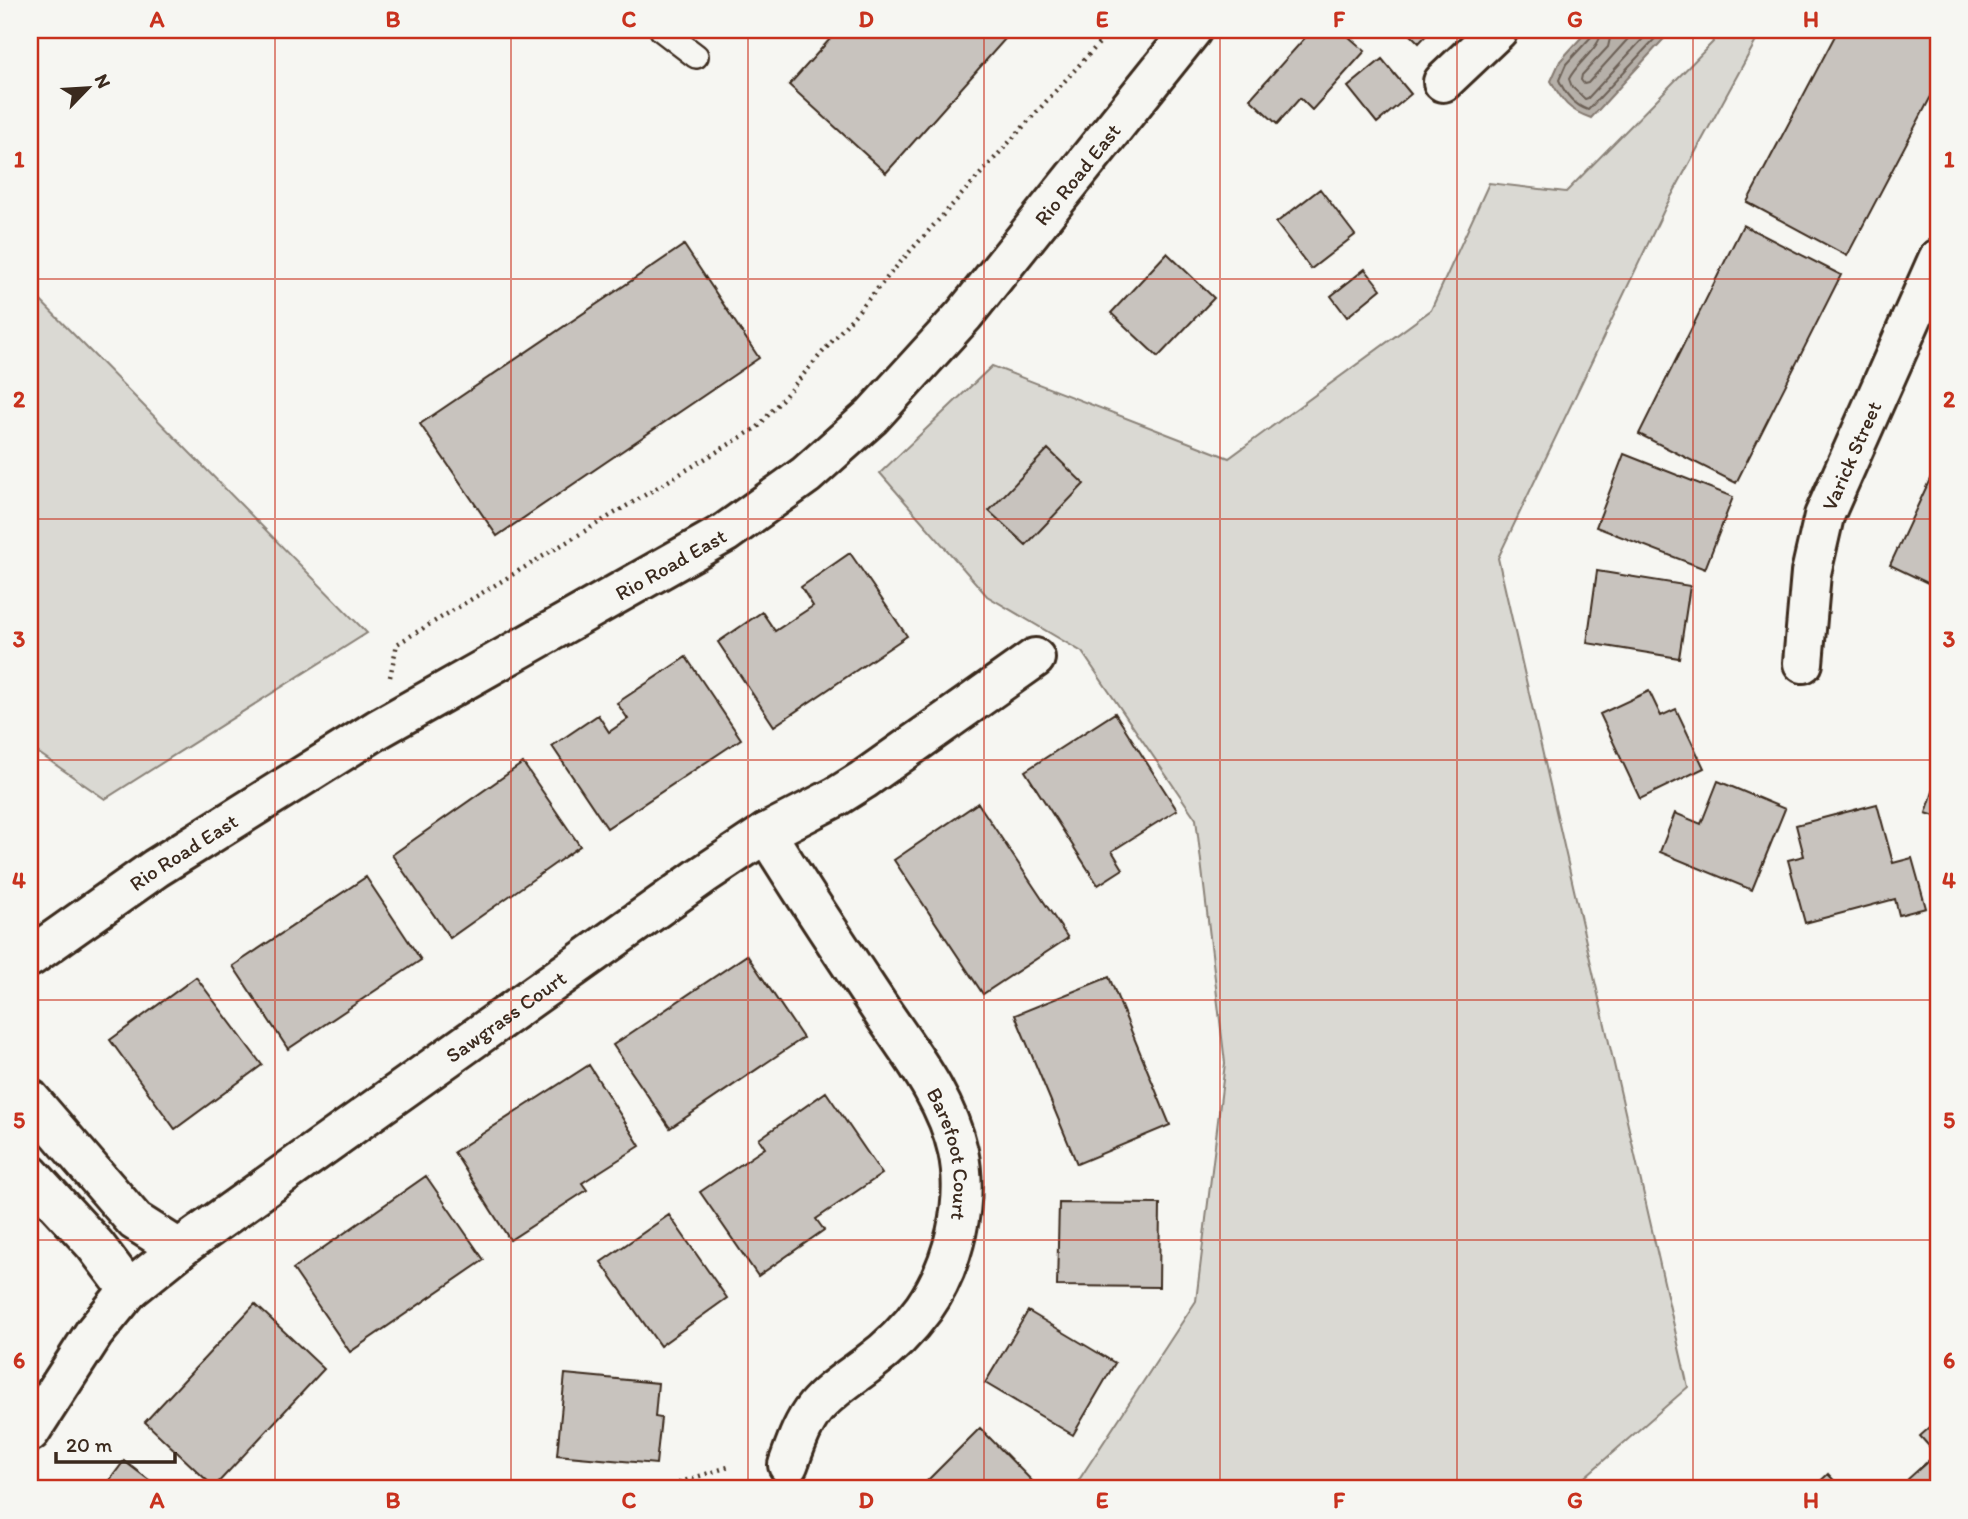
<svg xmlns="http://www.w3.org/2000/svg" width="1968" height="1519" font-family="Itim,sans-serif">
<rect width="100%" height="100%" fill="#f6f6f2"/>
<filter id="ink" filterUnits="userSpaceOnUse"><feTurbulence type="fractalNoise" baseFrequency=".0143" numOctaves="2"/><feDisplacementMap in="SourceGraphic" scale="14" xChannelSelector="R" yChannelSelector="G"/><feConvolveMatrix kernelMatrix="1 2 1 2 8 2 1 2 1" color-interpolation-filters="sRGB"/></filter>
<g filter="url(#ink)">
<!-- green -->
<path fill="#dad9d3" stroke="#8a8278" stroke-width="2" d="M1708,30H1762L1666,206L1498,558L1688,1387L1571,1489H1073L1196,1301L1225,1063L1196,819L1082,652L987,596L880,473L992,366L1229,458L1431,310L1489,183L1566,192L1713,42Z
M30,290L367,633L105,799L30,747Z"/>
<!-- water -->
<path fill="#b6b0a9" stroke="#857a71" stroke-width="2" d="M1588,30H1672L1591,118C1568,110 1563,102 1551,81L1560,61Z"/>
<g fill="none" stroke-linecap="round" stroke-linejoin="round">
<!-- shore -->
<path stroke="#6c6056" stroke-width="2" d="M1593,30L1591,37L1566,64L1559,80C1565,94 1574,105 1588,110L1663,30
M1602,30C1600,49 1577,62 1569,79L1572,87L1585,99L1588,98L1651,30
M1612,30L1608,47L1582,75L1581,80L1584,84L1588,83L1636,30"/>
</g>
<!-- building -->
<path fill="#c8c3be" stroke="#3b2a1e" stroke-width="2" d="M838,30H1013L886,173L789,85Z
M1312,30H1341L1365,51L1312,110L1300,98L1277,124L1250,99Z
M1406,30H1431L1419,43Z
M1838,30H1938V83L1847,256L1747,202Z
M1382,59L1411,94L1377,123L1348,87Z
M1320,189L1355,235L1311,269L1276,223Z
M1743,225L1841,275L1736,483L1639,434Z
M684,245L759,358L497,536L420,424Z
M1167,253L1214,298L1158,357L1111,313Z
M1365,269L1381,289L1347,317L1331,296Z
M1048,449L1084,484L1026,545L989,511Z
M1624,454L1733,497L1705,569L1596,527Z
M1938,462V588L1890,565Z
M850,553L907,636L774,726L718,642L762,612L775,631L813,606L801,587Z
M1597,571L1690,586L1679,658L1587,643Z
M686,657L741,739L607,828L552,746L598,715L609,732L628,719L617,703Z
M1649,691L1661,716L1676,709L1704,768L1640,799L1600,714Z
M1115,713L1177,810L1112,851L1123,869L1098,885L1025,771Z
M523,763L580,846L450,938L392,855Z
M1938,776V817L1926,813Z
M1718,781L1785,809L1752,890L1660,852L1675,813L1701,824Z
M978,803L1068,938L983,994L894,860Z
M1877,804L1893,863L1912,858L1926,908L1899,915L1895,899L1805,923L1788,860L1804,856L1796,825Z
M366,877L421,960L288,1049L233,966Z
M747,955L803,1038L670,1128L613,1045Z
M196,977L262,1065L175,1129L110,1040Z
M1109,977L1170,1125L1077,1164L1015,1015Z
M589,1065L640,1146L582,1183L587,1190L510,1240L454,1152Z
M826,1092L882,1174L816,1219L824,1230L758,1276L700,1192L765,1148L759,1139Z
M426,1176L484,1260L350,1352L293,1269Z
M1059,1203L1160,1204L1159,1287L1057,1286Z
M669,1215L727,1298L660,1346L601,1262Z
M255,1304L324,1369L214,1487L145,1422Z
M1028,1311L1115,1363L1073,1435L985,1383Z
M565,1374L658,1383L655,1417L661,1418L656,1464L557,1455Z
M1938,1420V1489H1917L1908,1479L1936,1454L1920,1436Z
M980,1428L1040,1489H928L923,1485Z
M124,1461L161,1489H103Z
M1828,1474L1842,1489H1812Z"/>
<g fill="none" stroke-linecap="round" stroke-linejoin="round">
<!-- service casing -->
<g stroke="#3b2a1e" stroke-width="28">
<path id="service" d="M662,30L696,56"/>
</g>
<!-- minor casing -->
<g stroke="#3b2a1e" stroke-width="44">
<g id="minor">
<path d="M1443,82L1498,30"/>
<path id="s1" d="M1803,663L1811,573L1824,516L1938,259"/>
<path id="s2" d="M766,833C802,892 841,950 879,1007C909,1052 946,1097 958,1151C969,1201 954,1265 924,1308C908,1330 890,1348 868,1364C850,1378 830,1390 815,1408C802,1424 795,1446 788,1465"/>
<path d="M30,1099L135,1221L179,1249"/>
<path d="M30,1174L95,1245L129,1290"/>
<path id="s3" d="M30,1432L94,1333L129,1290L186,1244L703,875L766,833L836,797L863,780L1035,658"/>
</g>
</g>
<!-- tertiary casing -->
<g stroke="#3b2a1e" stroke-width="44">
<g id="tertiary">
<path id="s4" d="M30,957L156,868L378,729L725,533L806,475L872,416L964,315L1192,30"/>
</g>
</g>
<!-- path -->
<path stroke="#3b2a1e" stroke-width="4.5" stroke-dasharray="2 5" stroke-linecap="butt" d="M390,677L397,644L758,427L904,258L1111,30
M541,1489L545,1487L570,1489
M659,1489L728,1467"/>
<!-- service -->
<use href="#service" stroke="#f6f6f2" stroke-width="23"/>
<!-- minor -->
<use href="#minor" stroke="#f6f6f2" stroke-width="38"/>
<!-- tertiary -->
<use href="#tertiary" stroke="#f6f6f2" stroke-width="38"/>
</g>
</g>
<!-- grid -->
<path fill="none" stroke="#c8321e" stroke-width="2" stroke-opacity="0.55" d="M275,30V1489M511,30V1489M748,30V1489M984,30V1489M1220,30V1489M1457,30V1489M1693,30V1489M30,279H1938M30,519H1938M30,760H1938M30,1000H1938M30,1240H1938"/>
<g text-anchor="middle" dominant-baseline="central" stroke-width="5" stroke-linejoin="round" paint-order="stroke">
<!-- street labels -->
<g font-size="21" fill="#3b2a1e" stroke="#f6f6f2">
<text stroke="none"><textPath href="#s4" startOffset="1320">Rio Road East</textPath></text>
<text stroke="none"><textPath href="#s1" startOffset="215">Varick Street</textPath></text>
<text stroke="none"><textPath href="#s4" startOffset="752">Rio Road East</textPath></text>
<text stroke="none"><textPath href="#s4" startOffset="186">Rio Road East</textPath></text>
<text stroke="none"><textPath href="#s3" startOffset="639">Sawgrass Court</textPath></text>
<text stroke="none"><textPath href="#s2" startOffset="374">Barefoot Court</textPath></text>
</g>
</g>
<!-- margin -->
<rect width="1968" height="1519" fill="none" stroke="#f6f6f2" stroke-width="77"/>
<!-- north arrow -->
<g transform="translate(88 88) rotate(65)" stroke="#f6f6f2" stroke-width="5" paint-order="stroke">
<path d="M0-5L12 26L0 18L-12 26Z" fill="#3b2a1e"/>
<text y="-10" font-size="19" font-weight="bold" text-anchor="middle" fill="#3b2a1e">N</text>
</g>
<!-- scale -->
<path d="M56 1452v10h119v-10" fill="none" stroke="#3b2a1e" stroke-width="3.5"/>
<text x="66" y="1452" font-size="21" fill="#3b2a1e" stroke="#f6f6f2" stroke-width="5" paint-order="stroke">20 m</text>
<rect x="38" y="38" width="1892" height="1442" fill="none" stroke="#c8321e" stroke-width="2.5"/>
<g font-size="23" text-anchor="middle" font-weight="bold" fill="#c8321e">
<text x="157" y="27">A</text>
<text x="393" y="27">B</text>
<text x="629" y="27">C</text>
<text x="866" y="27">D</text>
<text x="1102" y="27">E</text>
<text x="1339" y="27">F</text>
<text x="1575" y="27">G</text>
<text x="1811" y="27">H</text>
<text x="19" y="167">1</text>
<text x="1949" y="167">1</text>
<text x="19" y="407">2</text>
<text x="1949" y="407">2</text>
<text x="19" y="647">3</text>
<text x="1949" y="647">3</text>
<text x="19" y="888">4</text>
<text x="1949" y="888">4</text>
<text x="19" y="1128">5</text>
<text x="1949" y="1128">5</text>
<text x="19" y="1368">6</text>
<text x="1949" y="1368">6</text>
<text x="157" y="1508">A</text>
<text x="393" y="1508">B</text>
<text x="629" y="1508">C</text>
<text x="866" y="1508">D</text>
<text x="1102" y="1508">E</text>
<text x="1339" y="1508">F</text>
<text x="1575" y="1508">G</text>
<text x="1811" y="1508">H</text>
</g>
</svg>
